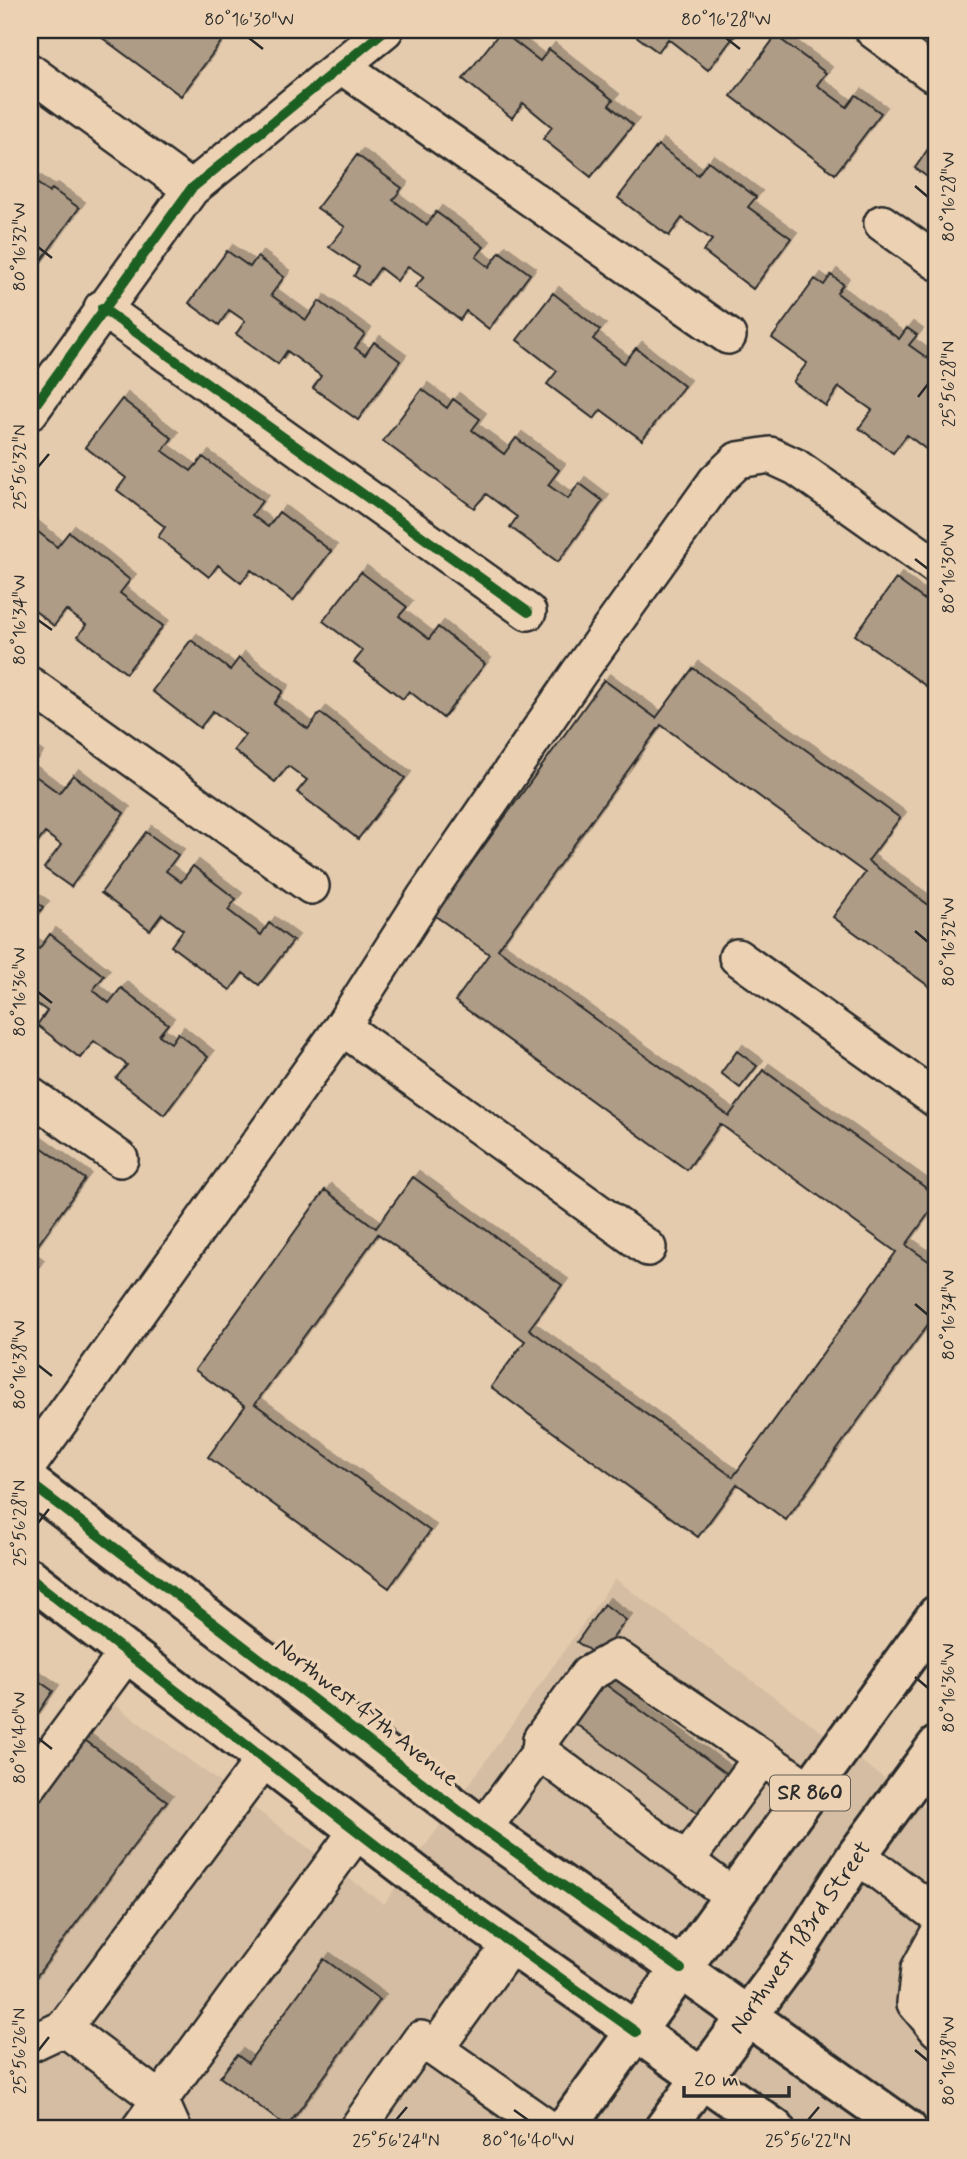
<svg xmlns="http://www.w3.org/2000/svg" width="967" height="2159" font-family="Mynerve,sans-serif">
<defs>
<filter id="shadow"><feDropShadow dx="6" dy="-6" stdDeviation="0" flood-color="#0004"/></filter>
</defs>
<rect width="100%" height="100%" fill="#e4cbae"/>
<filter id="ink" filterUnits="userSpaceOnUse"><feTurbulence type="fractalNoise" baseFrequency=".0143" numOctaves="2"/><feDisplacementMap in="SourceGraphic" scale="14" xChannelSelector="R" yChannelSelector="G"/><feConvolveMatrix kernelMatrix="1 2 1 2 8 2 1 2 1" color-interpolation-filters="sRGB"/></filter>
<g filter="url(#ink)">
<!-- built -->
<path fill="#d4bda2" d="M615,1579L937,1817V2129H30V1803L107,1699L384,1904Z"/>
<!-- building -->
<path fill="#ae9c87" stroke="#2b2b2b" stroke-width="2" filter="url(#shadow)" d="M106,30H230L181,96L101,37Z
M628,30H739L708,70L668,39L658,52Z
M501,31L540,61L549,49L613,100L609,105L633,125L591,177L543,139L552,127L523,103L512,118L463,79Z
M776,36L826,73L817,85L847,107L856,95L881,113L835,174L731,96Z
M937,96V118L927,110Z
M937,136V184L915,168Z
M658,145L698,175L708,161L756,197L748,207L791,238L753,289L703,251L712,240L682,218L669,236L618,198Z
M357,155L402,188L393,200L427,225L436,212L484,247L476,257L489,267L500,252L530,274L489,329L466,311L460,320L415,287L424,277L408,266L397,281L380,268L368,285L354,276L359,267L329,247L345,227L317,208Z
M30,178L49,192L52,189L79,208L30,276Z
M227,251L250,267L257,257L284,277L271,295L306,320L319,301L365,334L355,348L365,355L374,342L400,361L358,420L313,388L321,376L287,351L278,364L236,334L245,321L229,310L219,325L189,303Z
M831,275L843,284L837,293L899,339L907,328L917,335L909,345L937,365L935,456L907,435L893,453L859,428L872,410L839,387L826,406L793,382L807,363L772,338L815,279L824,285Z
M553,293L600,330L593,339L624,363L636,348L684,386L642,440L601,410L594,419L547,384L557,371L517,340Z
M422,389L447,408L453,399L480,419L472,430L504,454L516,438L559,470L548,485L568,499L579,483L603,501L558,562L510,527L517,517L486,494L474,508L383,441Z
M122,399L172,438L163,451L191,471L203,457L262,501L252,515L268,527L279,512L331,551L293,601L251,570L241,583L218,565L209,577L158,537L165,527L117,490L126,478L85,447Z
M32,527L57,547L69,532L130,580L120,593L163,626L126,673L78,636L86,625L66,610L54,626L30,607Z
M361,572L407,607L399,616L429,639L438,627L485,664L443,718L409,691L403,699L354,662L363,651L323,621Z
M896,579L937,609V694L855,635Z
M191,640L230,670L239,658L283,691L274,704L308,729L320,713L405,778L358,839L297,792L307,780L288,766L275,782L234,750L245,735L213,711L200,728L152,691Z
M693,668L900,818L868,861L937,911V992L833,917L865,873L661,725L498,949L729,1116L763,1070L937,1196V1202L906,1245L937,1267V1312L786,1520L737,1484L698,1537L491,1387L525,1341L378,1234L255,1404L430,1531L389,1588L208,1457L245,1406L195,1370L325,1190L376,1228L413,1177L562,1285L529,1329L733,1477L896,1252L720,1124L687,1170L455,1001L489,954L434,915L604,680L656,718Z
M30,753L37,758L30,768Z
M30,772L59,793L73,775L124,813L71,887L44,868L61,845L45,833L32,850L30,848Z
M146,832L178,855L166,871L181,882L193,866L236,899L228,910L261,935L269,923L293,941L259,985L243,973L230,990L171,946L183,930L162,914L150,930L101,893Z
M30,898L43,907L30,924Z
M50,934L104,976L93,990L109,1003L121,988L168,1024L159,1035L171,1043L178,1033L208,1057L164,1115L116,1078L127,1065L94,1041L80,1058L37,1025L47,1011L30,999V943L39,949Z
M737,1051L757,1066L740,1088L721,1073Z
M33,1141L85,1179L30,1256V1146Z
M30,1260L38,1266L30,1277Z
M604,1604L626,1620L599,1657L577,1642Z
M30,1675L53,1691L30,1725Z
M594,1676L730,1776L701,1816L565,1716Z
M82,1738L167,1801L30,1985V1809Z
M324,1959L380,2000L287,2127L220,2077L237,2055L248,2063Z"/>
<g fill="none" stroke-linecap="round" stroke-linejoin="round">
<!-- minor casing -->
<g stroke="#2b2b2b" stroke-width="40">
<path id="minor" d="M873,30L931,73
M343,67L728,336
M30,72L191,189
M882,223L937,262
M102,308L528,612
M30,412L191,189L385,30
M30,685L311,886
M737,957L937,1100
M342,1027L648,1248
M30,1095L120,1159
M30,1463L342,1027L425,897L580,671L716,481L738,460L770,455L796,467L937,567
M540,1752L541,1739L588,1674L617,1658L811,1791
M30,1784L126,1654
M483,1829L540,1752L734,1897
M857,1855L937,1915
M686,1861L762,1757
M937,1936L919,1969L915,2003L937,2029
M30,2044L64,2028
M436,2048L511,1944
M139,2129L160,2100L64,2028L264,1759
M173,2129L160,2100L357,1831
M357,2129L421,2039L549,2129"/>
</g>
<!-- major casing -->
<g stroke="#2b2b2b" stroke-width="44">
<path id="major" d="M30,1483L483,1829L907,2129
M30,1578L451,1902L775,2129
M565,2129L937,1615
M664,2129L794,1954L857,1855L937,1746"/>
</g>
<!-- minor -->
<use href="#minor" stroke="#ecd2b3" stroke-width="35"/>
<!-- major -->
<use href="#major" stroke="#ecd2b3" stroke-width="38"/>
<!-- cycleway casing -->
<g stroke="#ecd2b3" stroke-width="15">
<path id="cycleway" d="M102,308L528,612
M30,412L191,189L385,30
M30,1483L483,1829L681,1969
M30,1578L400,1864L636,2032"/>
</g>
<!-- cycleway -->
<use href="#cycleway" stroke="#1b5e20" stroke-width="10"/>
</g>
</g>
<!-- ticks -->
<path fill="none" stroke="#2b2b2b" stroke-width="2.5" d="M249,38L263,49M726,38L740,49M915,186L928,197M38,247L52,258M918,397L928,384M38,467L49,454M915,559L928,569M38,620L52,630M915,931L928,942M38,992L52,1003M915,1304L928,1315M38,1365L52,1376M38,1523L49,1509M915,1677L928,1688M38,1738L52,1749M915,2050L928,2061M38,2051L49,2037M514,2110L528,2120M396,2120L407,2107M808,2120L819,2107"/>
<g text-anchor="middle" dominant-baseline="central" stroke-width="7" stroke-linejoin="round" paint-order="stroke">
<!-- shield labels -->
<rect fill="#ecd2b3" stroke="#655d54" stroke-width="2" x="770" y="1775.5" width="80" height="35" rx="5"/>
<g font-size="21" font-weight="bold" fill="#2b2b2b">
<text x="810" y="1793">SR 860</text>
</g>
<!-- street labels -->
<g font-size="23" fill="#2b2b2b" stroke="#ecd2b3">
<text transform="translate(366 1713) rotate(38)">Northwest 47th Avenue</text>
<text transform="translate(801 1938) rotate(-55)">Northwest 183rd Street</text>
</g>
</g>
<!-- margin -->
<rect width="967" height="2159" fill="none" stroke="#ecd2b3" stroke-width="77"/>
<!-- scale -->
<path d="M684 2086v10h105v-10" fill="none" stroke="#2b2b2b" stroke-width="3.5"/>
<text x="694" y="2086" font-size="21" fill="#2b2b2b" stroke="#ecd2b3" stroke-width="5" paint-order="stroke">20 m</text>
<rect x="38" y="38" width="890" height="2082" fill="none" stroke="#2b2b2b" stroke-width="2.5"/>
<g font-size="18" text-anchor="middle" fill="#2b2b2b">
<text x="249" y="25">80°16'30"W</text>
<text x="726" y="25">80°16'28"W</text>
<text transform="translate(948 197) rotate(-90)" y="6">80°16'28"W</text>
<text transform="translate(19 247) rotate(-90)" y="6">80°16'32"W</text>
<text transform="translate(948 384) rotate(-90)" y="6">25°56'28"N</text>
<text transform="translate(19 467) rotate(-90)" y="6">25°56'32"N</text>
<text transform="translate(948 569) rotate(-90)" y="6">80°16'30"W</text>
<text transform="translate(19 620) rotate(-90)" y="6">80°16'34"W</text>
<text transform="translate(948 942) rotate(-90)" y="6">80°16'32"W</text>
<text transform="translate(19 992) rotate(-90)" y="6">80°16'36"W</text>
<text transform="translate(948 1315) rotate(-90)" y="6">80°16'34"W</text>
<text transform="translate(19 1365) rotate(-90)" y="6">80°16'38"W</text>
<text transform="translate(19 1523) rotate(-90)" y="6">25°56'28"N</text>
<text transform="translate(948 1688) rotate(-90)" y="6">80°16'36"W</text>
<text transform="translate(19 1738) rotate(-90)" y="6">80°16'40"W</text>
<text transform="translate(19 2051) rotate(-90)" y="6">25°56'26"N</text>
<text transform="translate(948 2061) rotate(-90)" y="6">80°16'38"W</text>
<text x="396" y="2146">25°56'24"N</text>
<text x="528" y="2146">80°16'40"W</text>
<text x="808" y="2146">25°56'22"N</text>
</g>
</svg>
